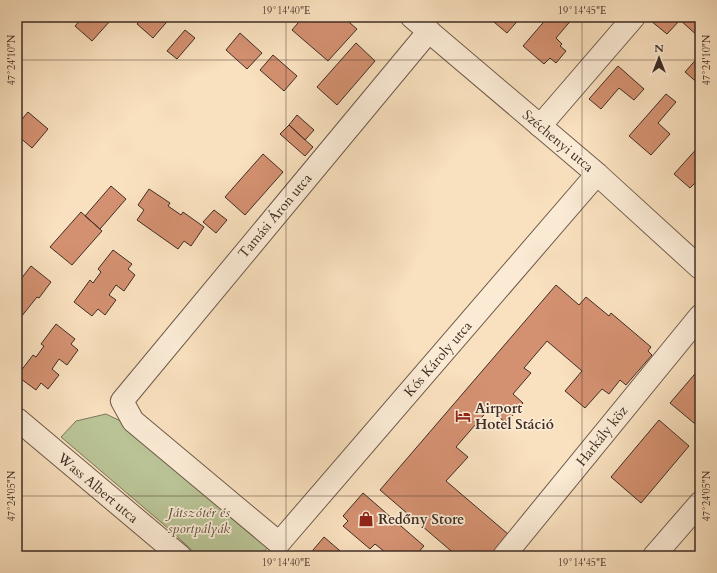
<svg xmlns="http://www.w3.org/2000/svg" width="717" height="573" font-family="Cardo,serif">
<rect width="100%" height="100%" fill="#f9e0be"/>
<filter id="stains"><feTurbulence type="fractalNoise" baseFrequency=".005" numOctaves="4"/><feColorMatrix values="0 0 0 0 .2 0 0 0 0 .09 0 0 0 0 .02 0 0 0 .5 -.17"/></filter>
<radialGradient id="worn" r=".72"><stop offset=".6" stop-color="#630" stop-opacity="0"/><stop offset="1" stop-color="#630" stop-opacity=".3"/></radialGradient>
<!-- green -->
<path fill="#b9c395" stroke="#7c785d" d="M106,414L129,425L270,545L260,556H198L169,529L61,437L76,421Z"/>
<!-- building -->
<path fill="#d49171" stroke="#3f2d25" d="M83,17H106L110,21L92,41L75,26Z
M143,17H171L153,38L137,24Z
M303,17H343L357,29L328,61L292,30Z
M488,17H521L507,33Z
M548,17L573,18L556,38L562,44L560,46L566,51L556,63L550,58L544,64L523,46Z
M654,17H692L700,24V35L699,37L680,20L667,34L651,21Z
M185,30L195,38L177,59L167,51Z
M240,33L262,53L247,69L226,50Z
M356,43L375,61L337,105L317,87Z
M273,55L297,76L284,91L260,70Z
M700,55V85L685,72Z
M618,66L644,89L634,100L619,88L601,109L589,99Z
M666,94L676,102L658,123L670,134L651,155L629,136Z
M28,112L48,129L32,148L17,135V125Z
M297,115L314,130L305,140L289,125Z
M289,125L313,147L305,156L280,134Z
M700,145V178L690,188L674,174Z
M263,154L283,172L245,215L225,197Z
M111,186L126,199L100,229L85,216Z
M149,189L170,203L168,206L181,215L183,212L204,227L191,246L184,241L178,249L137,220L144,210L138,205Z
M214,210L227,220L216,233L203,222Z
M81,212L102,231L72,265L50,247Z
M113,250L132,264L128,269L135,275L124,291L116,285L109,295L116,300L105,315L98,309L92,316L74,302L90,280L93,283L101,272L98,269Z
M31,266L51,282L39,298L37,297L17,322V284Z
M556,285L579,305L586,297L609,316L611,313L651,347L648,351L652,355L626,385L620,380L609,394L602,389L585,408L565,391L582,371L547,341L524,368L531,373L513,394L523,403L506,423L489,409L456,447L468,457L446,481L515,540L501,556H457L380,490Z
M56,324L75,339L71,344L78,350L67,365L59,359L52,369L59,375L48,389L41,383L36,390L17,376L33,355L36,357L44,346L41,344Z
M700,368V428L670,403Z
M659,420L689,446L641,503L611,477Z
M363,493L424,546L415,556H390L375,544L370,549L343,526L348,521L343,516Z
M324,537L346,556H308Z
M130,551L136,556H126Z"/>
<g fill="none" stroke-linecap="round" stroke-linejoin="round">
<!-- minor casing -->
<g stroke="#6e5a4b" stroke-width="24">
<path id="minor" d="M429,31L122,401L133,421L279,543L597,174
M540,126L634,17
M17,419L180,556
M504,556L700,316
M654,556L700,503"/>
</g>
<!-- tertiary casing -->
<g stroke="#6e5a4b" stroke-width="24">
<path id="tertiary" d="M412,17L597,174L700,268"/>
</g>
<!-- minor -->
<use href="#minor" stroke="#fbebd5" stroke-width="22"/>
<!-- tertiary -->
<use href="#tertiary" stroke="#fbebd5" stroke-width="22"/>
</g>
<!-- ticks -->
<path fill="none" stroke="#3f2d25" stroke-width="1" stroke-opacity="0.45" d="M286,17V556M582,17V556M17,60H700M17,496H700"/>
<!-- icons -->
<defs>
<g id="hotel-bare" transform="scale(1.2)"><path d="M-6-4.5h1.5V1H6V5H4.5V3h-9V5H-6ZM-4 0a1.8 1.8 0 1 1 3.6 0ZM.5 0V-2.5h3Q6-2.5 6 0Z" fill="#8f2418" stroke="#fbebd5" stroke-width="2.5" paint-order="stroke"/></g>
<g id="shop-bare" transform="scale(1.2)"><path d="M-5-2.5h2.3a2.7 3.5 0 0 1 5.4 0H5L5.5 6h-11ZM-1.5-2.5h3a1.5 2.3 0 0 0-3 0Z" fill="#8f2418" stroke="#fbebd5" stroke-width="2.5" paint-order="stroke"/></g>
</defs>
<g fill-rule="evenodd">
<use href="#hotel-bare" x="463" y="416"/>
<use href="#shop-bare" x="366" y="519"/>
</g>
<g text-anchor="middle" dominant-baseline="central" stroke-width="3.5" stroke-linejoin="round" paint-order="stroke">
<!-- street labels -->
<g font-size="14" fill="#3f2d25" stroke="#fbebd5">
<text transform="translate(558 141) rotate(40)">Széchenyi utca</text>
<text transform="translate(275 216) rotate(-50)">Tamási Áron utca</text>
<text transform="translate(438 359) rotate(-49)">Kós Károly utca</text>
<text transform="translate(602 436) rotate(-51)">Harkály köz</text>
<text transform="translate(98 488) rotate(40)">Wass Albert utca</text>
</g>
<!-- poi labels -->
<g font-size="14" font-weight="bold" fill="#3f2d25" stroke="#fbebd5" text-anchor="start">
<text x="475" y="408">Airport<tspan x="475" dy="16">Hotel Stáció</tspan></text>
<text x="378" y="519">Redőny Store</text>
</g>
<!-- park labels -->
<g font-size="14" font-style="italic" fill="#5e5241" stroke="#fbebd5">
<text x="199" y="512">Játszótér és<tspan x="199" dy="16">sportpályák</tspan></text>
</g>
</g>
<!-- margin -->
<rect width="717" height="573" fill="none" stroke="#f9e0be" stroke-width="44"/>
<!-- north arrow -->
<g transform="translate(659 58)" stroke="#fbebd5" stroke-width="3" paint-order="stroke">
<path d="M0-3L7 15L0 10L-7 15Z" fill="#3f2d25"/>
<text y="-6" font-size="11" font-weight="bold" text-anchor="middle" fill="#3f2d25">N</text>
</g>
<rect x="22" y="22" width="673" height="529" fill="none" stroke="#3f2d25" stroke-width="1.5"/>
<g font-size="10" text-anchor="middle" fill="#3f2d25">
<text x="286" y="14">19°14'40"E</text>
<text x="582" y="14">19°14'45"E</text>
<text transform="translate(11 60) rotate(-90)" y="4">47°24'10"N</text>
<text transform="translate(706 60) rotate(-90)" y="4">47°24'10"N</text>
<text transform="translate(11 496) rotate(-90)" y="4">47°24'05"N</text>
<text transform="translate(706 496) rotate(-90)" y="4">47°24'05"N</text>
<text x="286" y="566">19°14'40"E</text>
<text x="582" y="566">19°14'45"E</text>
</g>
<rect width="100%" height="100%" filter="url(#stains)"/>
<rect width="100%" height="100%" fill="url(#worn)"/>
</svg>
